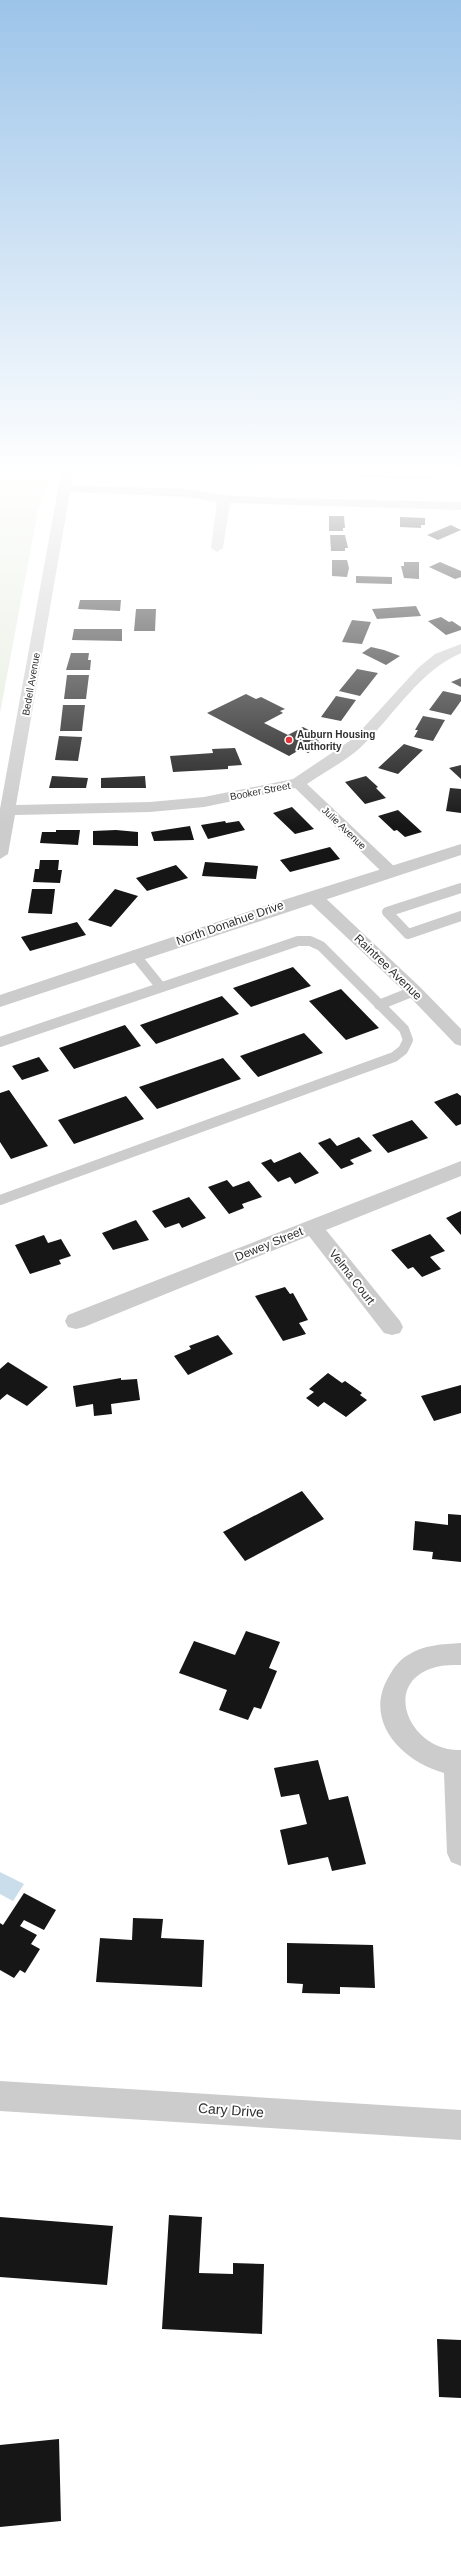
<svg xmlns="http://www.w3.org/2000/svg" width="461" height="2564" font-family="Helvetica,sans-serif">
<rect width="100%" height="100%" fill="#fff"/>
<!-- green -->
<path fill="#e4ecdd" d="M0,467H54L38,510L0,713Z"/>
<!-- water -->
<path fill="#caddeb" d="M0,1872L24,1884L13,1901L0,1894Z"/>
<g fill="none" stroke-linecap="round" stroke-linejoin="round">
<!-- stream -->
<path stroke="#caddeb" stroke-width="4" d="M204,467L392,477H435"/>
</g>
<!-- building -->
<path fill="#161616" d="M329,516H344L345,528H343V531H329Z
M400,517L425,518V525H421V528L400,527Z
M451,525L461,530L438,540L427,535Z
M330,535H345L348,548H345V551H331Z
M332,560H347L349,568L347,577L332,576Z
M404,562H419V579L404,578L401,566H404Z
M440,562L461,571V577L455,579L429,567Z
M356,576L392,577V584L356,583Z
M80,600H121L120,611L78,609Z
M416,606L421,616L377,619L372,609Z
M136,609H156L155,631H134Z
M441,617L449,622L452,621L461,627V630L446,635L428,621Z
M352,620L371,622L362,644L342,642Z
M74,629H122V641L72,640Z
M371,647L384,650L400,656L386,665L362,653Z
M71,653H89L88,660H91L90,670H66Z
M357,669L378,673L360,696L339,691Z
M67,675H89L86,699H64Z
M461,678V687L451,682Z
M443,691L461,695V701L451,715L429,710Z
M246,694L256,699L261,697L285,709L280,711L283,713L264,723L288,735L303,727L324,738L317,741L323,744L308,753L301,749L289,756L207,713Z
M336,696L356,700L341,721L321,717Z
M63,705H85L82,731H60Z
M423,716L445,720L433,741L414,737L418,730H415Z
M59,736L82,737L78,761L55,760Z
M404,744L423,750L398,774L378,768Z
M235,748L242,765L228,766V769L173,772L170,756L213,753L212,749Z
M461,765V779L449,768Z
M52,776L88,778L86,788H49Z
M145,776L146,788H101V778Z
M366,776L378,787L376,788L386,798L365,804L345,782Z
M450,788L461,789V813L446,811Z
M292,807L314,829L295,834L273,813Z
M398,810L422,832L405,837L397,830L394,831L378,816Z
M225,821L226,823L239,821L245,830L208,839L201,825Z
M190,826L194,840L154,841L151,832Z
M56,830H80L78,845L40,843L42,832H56Z
M116,830L138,832V846L93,845V831Z
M330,847L340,859L290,872L280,860Z
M40,860H59L58,870H62L60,883L33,882L35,869H39Z
M205,862L258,866L256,879L202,876Z
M176,865L188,878L147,891L136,878Z
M32,889H55L52,914L28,913Z
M115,889L138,896L111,927L88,920Z
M77,922L86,935L30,951L21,937Z
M293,967L311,986L251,1007L233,988Z
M341,989L379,1028L346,1040L309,1001Z
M222,996L239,1014L156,1044L140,1025Z
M125,1025L141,1046L74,1069L59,1048Z
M304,1033L323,1053L258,1077L240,1056Z
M39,1057L49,1071L22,1080L12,1066Z
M223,1058L241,1079L157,1109L139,1087Z
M9,1090L48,1146L11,1159L0,1142V1093Z
M457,1093L461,1096V1124L456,1126L434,1102Z
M126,1096L144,1119L74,1144L58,1120Z
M412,1120L428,1138L388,1153L372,1135Z
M359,1137L372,1151L350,1160L354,1164L341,1169L318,1143L330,1138L337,1146Z
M300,1152L319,1173L295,1184L290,1177L278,1182L261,1163L271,1159L274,1163Z
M227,1180L233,1187L249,1181L262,1197L242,1204L244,1208L229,1214L208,1187Z
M189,1197L206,1218L182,1228L179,1223L165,1228L152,1211Z
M461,1211V1235L446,1218Z
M136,1220L149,1240L113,1250L102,1233Z
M430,1234L445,1251L430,1257L441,1269L422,1277L413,1267L408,1269L391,1250Z
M44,1235L48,1243L61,1239L71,1256L59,1260L61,1264L30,1274L15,1245Z
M285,1287L290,1294L293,1293L308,1320L299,1323L306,1334L283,1341L255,1296Z
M218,1335L233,1354L188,1375L174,1356L191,1349L189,1346Z
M8,1362L48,1387L27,1406L7,1394L0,1400V1369Z
M328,1373L342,1383L345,1381L362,1393L360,1395L367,1400L346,1417L324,1402L318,1407L306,1398L314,1392L309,1389Z
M121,1378V1380L137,1379L140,1400L111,1404L112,1414L94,1416L93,1404L76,1407L73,1386Z
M461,1385V1413L434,1421L421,1396Z
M302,1491L324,1519L245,1561L223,1532Z
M448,1514L461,1515V1562L432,1559L433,1552L413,1550L415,1521L448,1525Z
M246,1631L280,1642L269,1668L277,1671L261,1709L254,1707L248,1720L219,1710L227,1690L179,1673L194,1641L235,1655Z
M318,1760L329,1800L348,1796L366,1864L332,1871L328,1857L288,1865L280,1830L307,1824L299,1794L281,1797L274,1768Z
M24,1893L56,1910L44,1930L24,1920L20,1926L37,1935L31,1944L40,1949L25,1973L20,1970L14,1978L0,1970V1923L3,1925Z
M133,1918L163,1919L161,1938L204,1940L202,1987L96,1982L100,1938L132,1940Z
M287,1943L373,1945L375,1988L340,1987V1994L302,1993L303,1984L287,1983Z
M169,2215L202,2217L199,2273L233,2274V2263L264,2264L262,2334L162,2329Z
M0,2217L113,2226L107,2285L0,2277Z
M437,2339L461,2340V2398L439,2397Z
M59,2439L61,2521L0,2527V2445Z"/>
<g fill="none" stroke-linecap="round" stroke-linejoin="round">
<!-- service -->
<path stroke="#ccc" stroke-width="10" d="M461,888L387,912L408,934L461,916
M135,955L160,986
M379,1005L414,991
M0,1042L298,941H310L321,946L404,1029L408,1040L403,1050L394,1057L0,1200"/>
<!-- minor -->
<path fill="#ccc" fill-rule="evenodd" d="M62,467H74L71,485L187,489L224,495L282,498L461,502V510L230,503L223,548L217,552L211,548L217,502L187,497L70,492L16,805L150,802L204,797L293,779L354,738L418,668L435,654L461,644V653C420,671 396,712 365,743C350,759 326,771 307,784L397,869L399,872L397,875H385L295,788L204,807L150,812L15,815L8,854L0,859V809Z
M313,891L319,892L420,987L461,1029V1046L455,1044L408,995L307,900L305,896Z
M461,1161V1176L326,1230L400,1321L403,1327L400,1333L392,1335L384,1333L309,1236L84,1327L76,1329L68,1327L65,1321L68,1315Z
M461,1643V1665C453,1665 444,1665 436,1667C379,1682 410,1752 461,1750V1866L451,1862L447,1853L444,1773C403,1762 363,1722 388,1678C393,1669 398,1661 408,1655C423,1645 443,1644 461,1643Z
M0,2081L461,2110V2140L0,2111Z"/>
<!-- tertiary -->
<path fill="#ccc" fill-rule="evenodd" d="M461,844V855L0,1007V995L277,902Z"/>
</g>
<!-- sky -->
<linearGradient id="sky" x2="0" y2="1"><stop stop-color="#9cc4e9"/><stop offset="0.57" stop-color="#fff"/><stop offset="1" stop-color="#fff" stop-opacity="0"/></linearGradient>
<rect width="461" height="826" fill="url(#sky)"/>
<!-- markers -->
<circle fill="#e1363b" stroke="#fff" stroke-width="1.5" cx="289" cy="740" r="4"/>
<g text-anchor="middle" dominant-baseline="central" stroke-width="4" stroke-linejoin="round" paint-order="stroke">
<!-- far-street labels -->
<g font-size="10" fill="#2f2f2f" stroke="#fff">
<text transform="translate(31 684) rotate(-80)">Bedell Avenue</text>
<text transform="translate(260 791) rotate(-11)">Booker Street</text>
<text transform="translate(344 828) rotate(44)">Julie Avenue</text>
</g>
<!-- far-poi labels -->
<g font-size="10" font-weight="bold" fill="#2f2f2f" stroke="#fff" text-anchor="start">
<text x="297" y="734">Auburn Housing<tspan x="297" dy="12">Authority</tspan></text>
</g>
<!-- street labels -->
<g font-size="12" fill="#2f2f2f" stroke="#fff">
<text transform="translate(230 923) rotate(-19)">North Donahue Drive</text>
<text transform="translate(388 967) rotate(44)">Raintree Avenue</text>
<text transform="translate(269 1244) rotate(-22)">Dewey Street</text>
<text transform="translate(352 1277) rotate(52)">Velma Court</text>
</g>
<!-- near-street labels -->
<g font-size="14" fill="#2f2f2f" stroke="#fff">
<text transform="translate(231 2110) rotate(4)">Cary Drive</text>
</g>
</g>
</svg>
